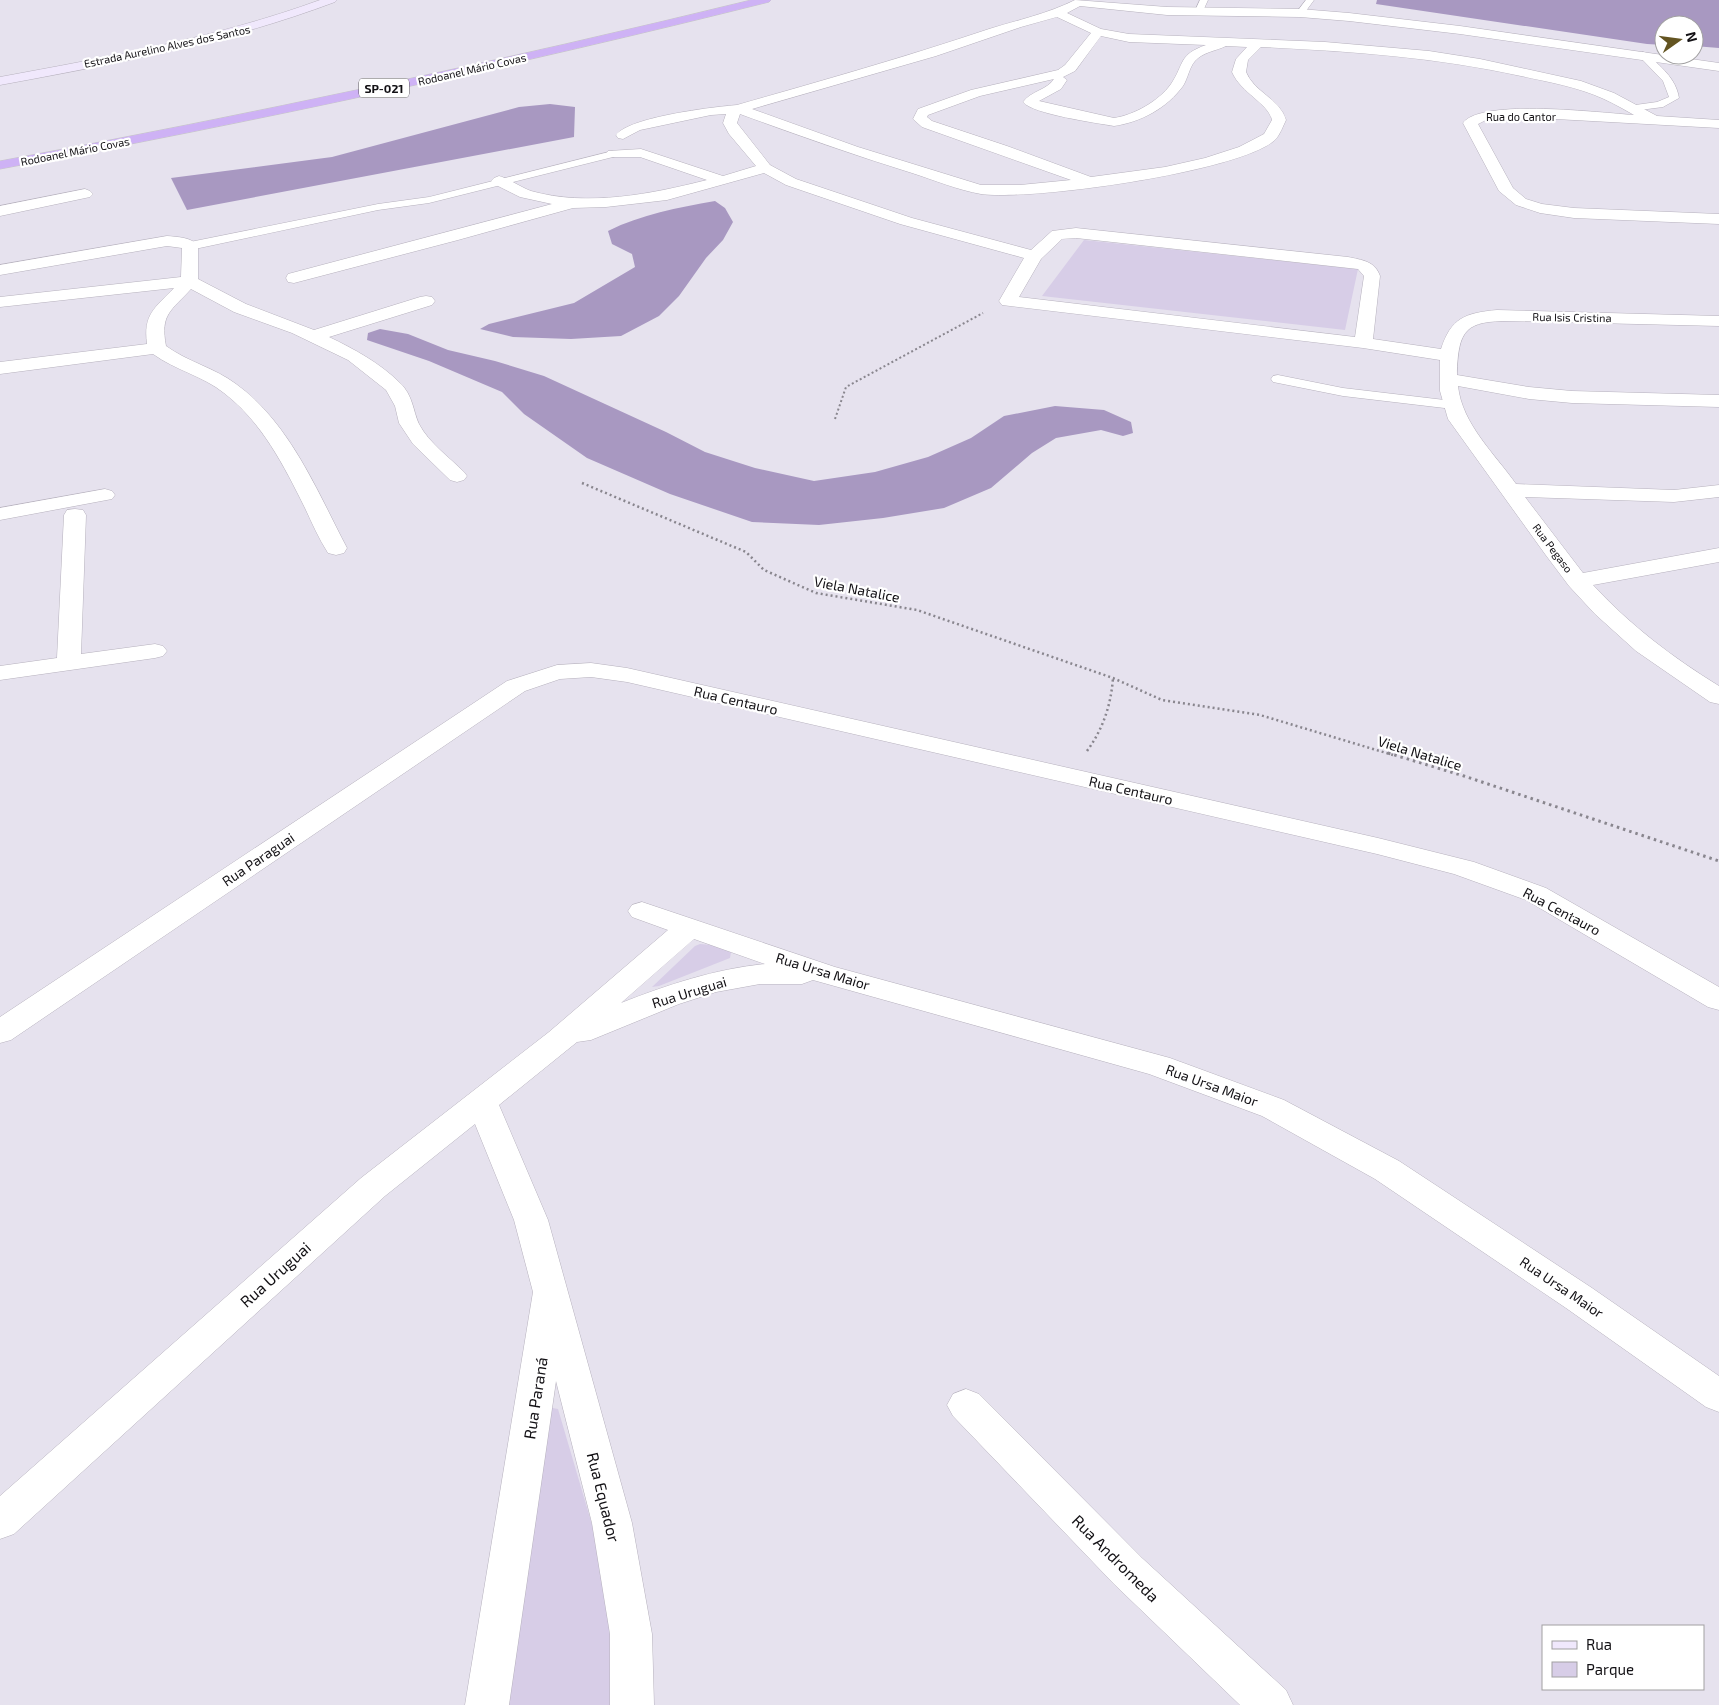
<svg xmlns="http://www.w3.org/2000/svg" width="1719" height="1705" font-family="'Exo 2',sans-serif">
<rect width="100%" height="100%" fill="#e6e2ee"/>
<!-- green -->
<path fill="#d7cde7" d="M1084,240L1358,269L1345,330L1042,296Z
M700,944L723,946L731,952L730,958L659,986L652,987L695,946Z
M542,1406L558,1409L613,1596L614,1705H498Z"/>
<!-- forest -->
<path fill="#a898c1" d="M1377,0H1719V48L1694,46V25H1664V45L1647,44L1376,4Z
M550,104L575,107L574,137L187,210L171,178L332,157L519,107Z
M715,201L725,208L733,222L723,240L706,258L679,296L659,316L621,336L571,339L513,337L480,329L489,324L574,303L635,267L632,254L612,244L608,231C642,214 677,208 715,201Z
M380,329L408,334L448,350L495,361L544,376L666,432L705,452L755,468L814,481L875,472L928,457L971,438L1004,416L1055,406L1104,410L1131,422L1133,433L1123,436L1101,430L1056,438L1032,453L991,488L944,508L883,518L819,525L752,522L670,494L587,458L524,414L502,392L429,361L367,340L368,333Z"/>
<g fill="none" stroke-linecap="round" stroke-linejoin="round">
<!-- service casing -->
<g stroke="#b6b1bd" stroke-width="1">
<path id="service" d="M1200,0H1208L1203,11L1199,14L1195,11Z
M1306,0H1314L1303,15H1297L1296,13Z
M1643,52L1646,53C1660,66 1676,78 1679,98L1663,107L1632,111L1628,110V106L1657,102L1669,97L1663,81L1638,55Z
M613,151L618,154L617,156L429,203L378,210L190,250L184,246L190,242L378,204L429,197Z
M1278,375L1343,388L1453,401L1460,405L1453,409L1343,396L1273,382L1271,379L1273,376Z"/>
</g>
<!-- minor casing -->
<g stroke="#b6b1bd" stroke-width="1">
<path id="minor" d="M1075,0L1167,7L1300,9L1349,13L1460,26L1719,63V71L1460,34L1349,21L1300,17L1167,15L1080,6L1067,13L1101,29L1129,34L1325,42L1429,51L1480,59L1581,81L1614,93L1657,116L1719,120V128L1519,117L1488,119L1478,124L1513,188L1526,199L1542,204L1574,208L1719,214V224L1574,218L1540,213L1516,205L1499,191L1463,123C1481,98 1602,113 1634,115C1625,110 1615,104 1604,99C1578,87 1549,82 1521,76C1435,57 1348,51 1261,47L1248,60L1246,72C1254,92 1280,99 1286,120C1283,126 1280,135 1275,140C1239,172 1030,201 981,194C958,190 934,180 912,173C854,155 797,135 740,114L737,123L770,165L796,179L912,218L1031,250L1052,231L1076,228L1348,257C1362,260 1375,261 1380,276L1373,339L1441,349C1451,318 1465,313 1497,310L1719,316V326L1510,321C1466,321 1458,329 1457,375L1529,387L1572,391L1719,395V407L1572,403L1529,399L1458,386C1462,424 1495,454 1516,484L1674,490L1719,485V497L1674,502L1525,497L1583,573L1719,548V562L1593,585C1631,626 1672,657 1719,686V704L1710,702L1636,651L1595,614L1569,586L1545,554L1448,419L1440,391V360L1363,348L1002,305L999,301L1024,258L900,224L786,185L764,173L667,200L606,207L573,208L458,240L294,283L288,282L286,278L288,274L552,204L520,197L494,184L491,181L494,178L499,176C510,179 520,187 531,191C588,207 651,194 707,180L640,157H608L606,154L608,151L641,149L723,176L756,166L729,134L723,123L726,114L711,115L640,130L623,139L618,138L616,135C629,117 713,107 737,105C821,81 906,57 989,29C1018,20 1047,14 1075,0ZM1057,17L1091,33L1065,65L1058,70L971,90L918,109L913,119L922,127L1071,180L1020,185H981L858,147L752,109L936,56L1021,27ZM1101,36L1129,42L1206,45C1178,55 1185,63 1171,84C1159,101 1134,115 1114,118L1039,101L1061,89L1067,80L1063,77L1075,71ZM1226,46L1247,47L1236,59L1232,72C1241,93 1268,103 1272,120L1264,134L1239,147L1205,158L1165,167L1091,177L1007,146L932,121L927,117L928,115L980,96L1054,79C1047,90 1031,91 1023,102C1032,114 1097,123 1114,126C1141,122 1167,108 1183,86C1188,78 1189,68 1195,61C1203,52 1216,51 1226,46ZM1076,238L1358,269L1364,276L1355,337L1019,297L1041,259L1062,239Z
M85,189L90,191L93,194L90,197L0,216V206Z
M167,236C177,237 192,237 198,246V279L246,304L314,330L420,297L426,296L432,297L435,301L432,305L329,337C354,349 380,363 400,383C413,395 413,411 419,424C429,443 449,457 464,472L467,476L464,480L457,482L450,480L413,444L399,423L395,406L386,390L348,360L292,333L234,312L191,289C171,311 160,314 166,346C188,362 215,368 236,384C290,423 317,491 347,548L344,553L336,555L328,553C319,539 312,523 305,508C284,466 262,422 224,393C203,376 175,370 153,354L0,374V362L147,344C143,314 155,308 174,288L0,307V297L181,277L182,248L167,246L0,275V265Z
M105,489L112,491L115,495L112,499L0,520V508Z
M75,509L83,510L86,515L81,654L155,644L163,646L167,651L163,656L155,658L0,680V666L57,658L64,515L67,510Z
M591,663L627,668L1378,838L1474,862L1546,888L1719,987V1010L1708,1007L1526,900L1454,874L1377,854L627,682L591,677L560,679L525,691L11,1040L0,1043V1017L507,681L557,665Z
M642,902L835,967L1170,1058L1284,1100L1399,1161L1592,1288L1719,1376V1412L1706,1407L1566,1308L1375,1179L1262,1116L1149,1074L813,980L802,984H760L716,992L679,1004L591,1040L577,1042L499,1105L548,1220L632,1523L652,1634L654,1705H610V1634L592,1523L556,1381L509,1705H465L533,1292L514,1220L475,1124L385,1196L14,1534L0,1539V1496L361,1178L549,1032L668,930L632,917L628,911L632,905ZM694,939L765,964C715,969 667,985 621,1003Z
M966,1389L979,1394L1142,1558L1286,1690L1293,1705H1240L1114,1584L953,1416L947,1405L953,1394Z"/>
</g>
<!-- secondary casing -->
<g stroke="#b6b1bd" stroke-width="1">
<path id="secondary" d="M320,0H337L335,2C226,43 114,64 0,85V77C108,57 216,38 320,0Z"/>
</g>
<!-- motorway casing -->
<g stroke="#c6c6c7" stroke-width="1">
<path id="motorway" d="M751,0H771L769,2C514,66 258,121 0,169V161C252,114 502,61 751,0Z"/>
</g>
<!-- path-far2 -->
<path stroke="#89868e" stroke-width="2" stroke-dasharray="2 2.5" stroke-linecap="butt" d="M835,419L846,387L983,313"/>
<!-- path-far1 -->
<path stroke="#89868e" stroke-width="2.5" stroke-dasharray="2 3" stroke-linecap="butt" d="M582,483L746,552L764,570L816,593L917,610L1113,678L1162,700L1260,715L1393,755
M1087,751C1103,729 1111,705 1113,678"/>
<!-- path -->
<path stroke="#89868e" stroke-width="3" stroke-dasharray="2.5 4" stroke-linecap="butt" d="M1388,753L1464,776L1719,861"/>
<!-- service -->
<use href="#service" fill="#fff" fill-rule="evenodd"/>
<!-- minor -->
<use href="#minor" fill="#fff" fill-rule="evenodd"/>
<!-- secondary -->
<use href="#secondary" fill="#f0e8fc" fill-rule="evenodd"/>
<!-- motorway -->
<use href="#motorway" fill="#ceb2f5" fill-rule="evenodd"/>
</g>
<g text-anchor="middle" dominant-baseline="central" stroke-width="4.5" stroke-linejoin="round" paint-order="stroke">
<!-- far-street labels -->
<g font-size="11" fill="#131115" stroke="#fff">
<text transform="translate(167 46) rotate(-12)">Estrada Aurelino Alves dos Santos</text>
<text transform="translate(472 69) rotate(-13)">Rodoanel Mário Covas</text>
<text x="1521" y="116">Rua do Cantor</text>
<text transform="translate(75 151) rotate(-11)">Rodoanel Mário Covas</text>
<text transform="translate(1572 317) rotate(1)">Rua Isis Cristina</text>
<text transform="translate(1553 548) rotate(53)">Rua Pegaso</text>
</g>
<!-- shield labels -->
<rect fill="#fff" stroke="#5a585b" stroke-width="1" x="359" y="78.5" width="50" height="19" rx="4"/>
<g font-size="12" font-weight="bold" fill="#131115">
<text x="384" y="88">SP-021</text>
</g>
<!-- street labels -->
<g font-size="14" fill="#131115" stroke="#fff">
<text transform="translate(857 589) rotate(11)">Viela Natalice</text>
<text transform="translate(736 700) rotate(13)">Rua Centauro</text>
<text transform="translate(1420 753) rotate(17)">Viela Natalice</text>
<text transform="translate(1131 790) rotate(13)">Rua Centauro</text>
<text transform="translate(258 859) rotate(-34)">Rua Paraguai</text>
<text transform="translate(1562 911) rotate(28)">Rua Centauro</text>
<text transform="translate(823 971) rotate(17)">Rua Ursa Maior</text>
<text transform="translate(689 992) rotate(-17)">Rua Uruguai</text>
<text transform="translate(1212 1085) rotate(20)">Rua Ursa Maior</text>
<text transform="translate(1562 1287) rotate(34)">Rua Ursa Maior</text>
</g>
<!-- near-street labels -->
<g font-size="16" fill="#131115" stroke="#fff">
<text transform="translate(275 1274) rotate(-42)">Rua Uruguai</text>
<text transform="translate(535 1398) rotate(-81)">Rua Paraná</text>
<text transform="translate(604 1497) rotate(76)">Rua Equador</text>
<text transform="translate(1116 1558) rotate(45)">Rua Andromeda</text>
</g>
</g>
<!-- legend -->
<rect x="1542" y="1625" width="162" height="65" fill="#ffffff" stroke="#a1a0a1"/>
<rect x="1552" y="1641" width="25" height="8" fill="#f0e8fc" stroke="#a1a0a1"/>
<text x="1586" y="1650" font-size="15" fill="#131115">Rua</text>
<rect x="1552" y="1662" width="25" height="15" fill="#d7cde7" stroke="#a1a0a1"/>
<text x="1586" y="1675" font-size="15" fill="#131115">Parque</text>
<!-- north arrow -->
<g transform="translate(1679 40) rotate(76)"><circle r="24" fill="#ffffff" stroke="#a1a0a1"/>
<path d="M0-4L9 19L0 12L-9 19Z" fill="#635421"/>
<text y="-8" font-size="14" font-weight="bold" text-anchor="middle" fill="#131115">N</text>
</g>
</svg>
